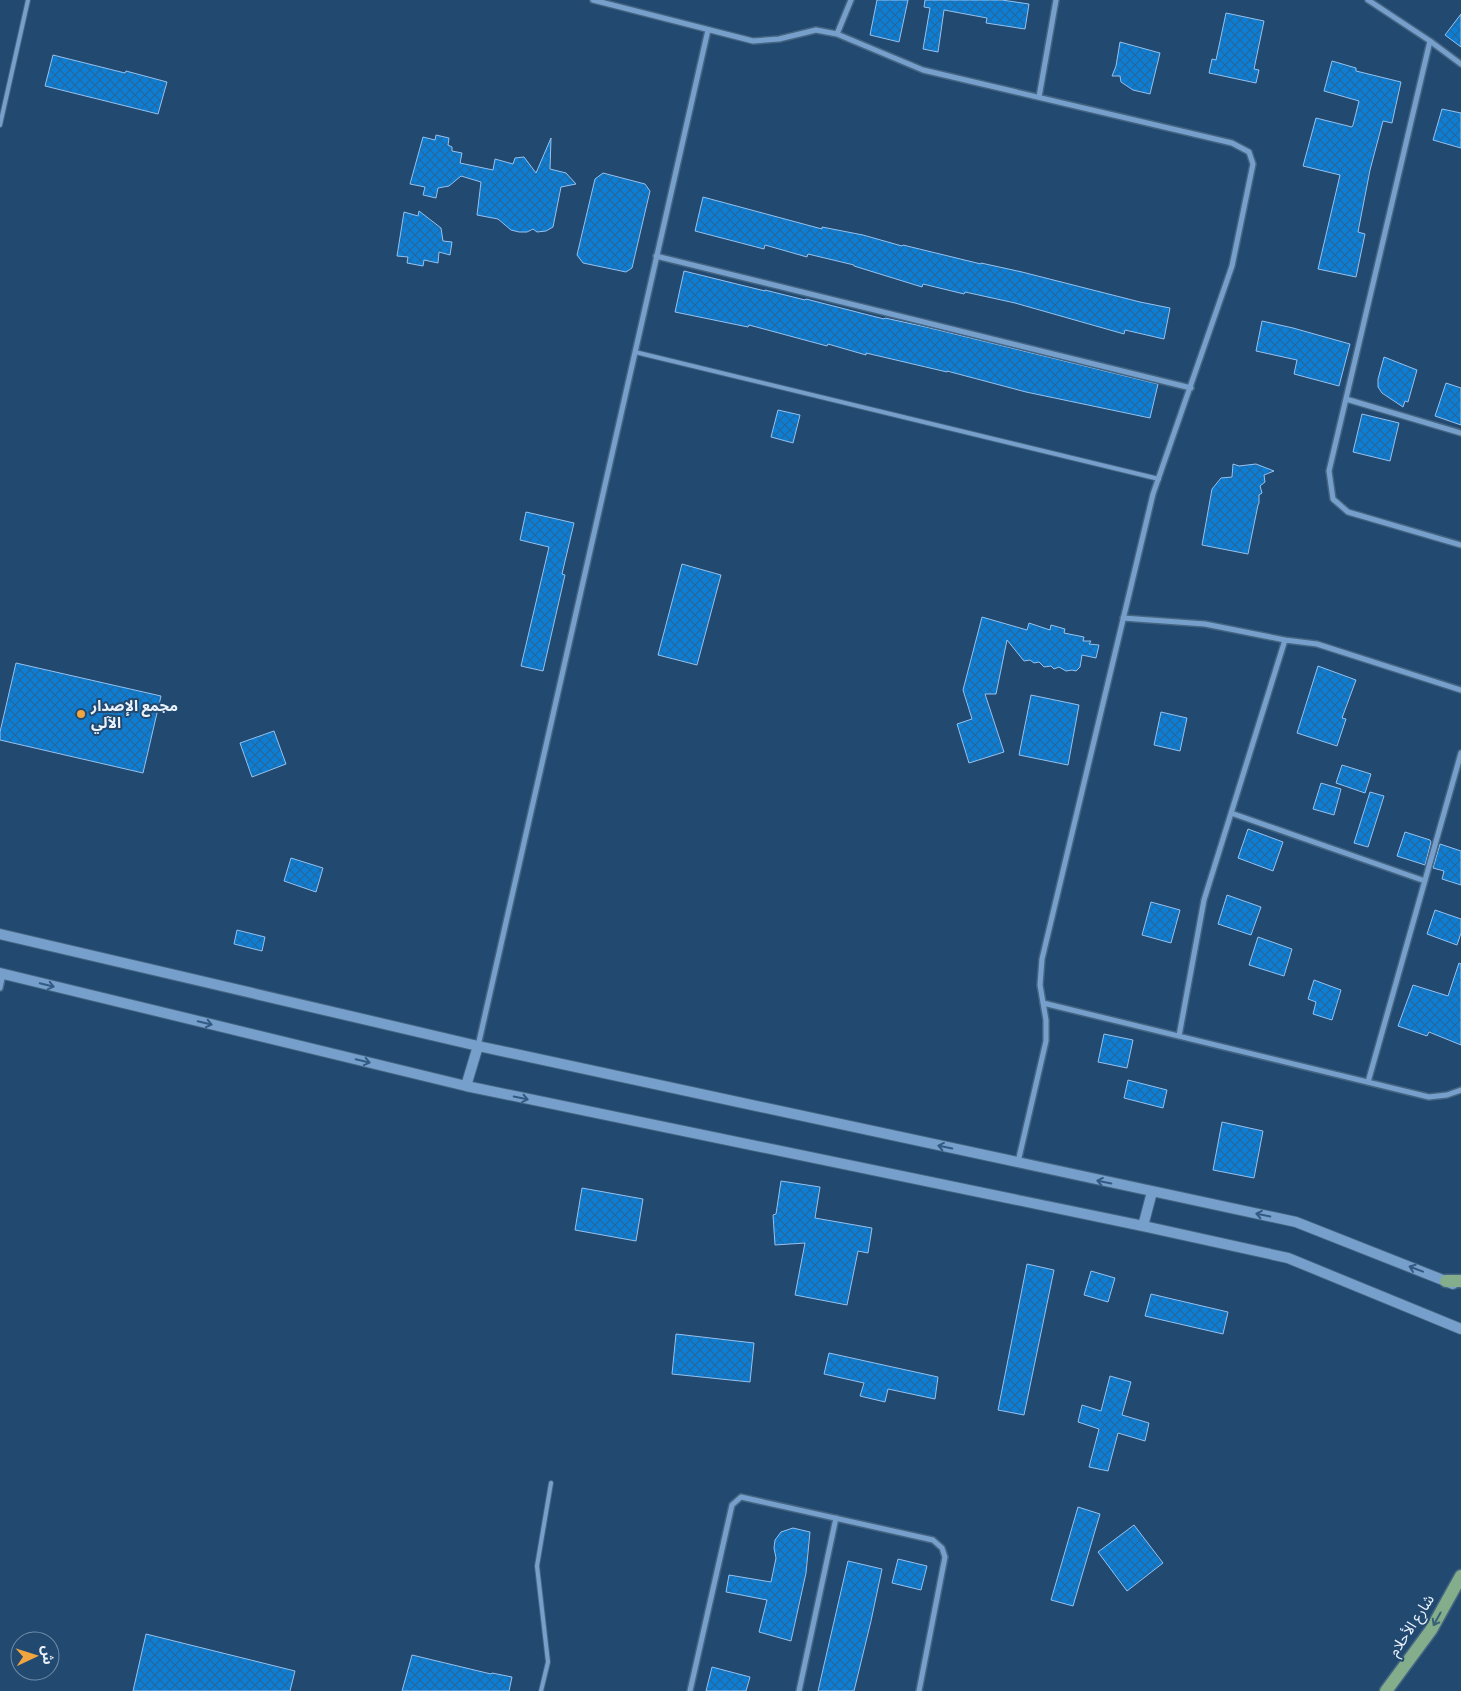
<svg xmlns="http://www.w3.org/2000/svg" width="1461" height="1691" font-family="Merriweather,'Noto Sans Arabic',serif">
<defs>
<pattern id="building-cross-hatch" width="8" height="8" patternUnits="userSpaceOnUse" patternTransform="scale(1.25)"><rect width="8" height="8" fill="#0c7ed6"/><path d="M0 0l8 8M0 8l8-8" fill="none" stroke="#23699f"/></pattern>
</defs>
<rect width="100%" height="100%" fill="#224970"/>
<!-- building -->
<path fill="url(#building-cross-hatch)" stroke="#96c1ee" d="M877,0H908L899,42L870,35Z
M925,0H1002L1029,4L1025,29L986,23L987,18L944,10L938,52L923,49L930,8L924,7Z
M1226,13L1264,21L1254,69L1259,70L1256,83L1209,73L1212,59L1216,60Z
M1461,14V47L1445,35Z
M1120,42L1160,53L1150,94L1133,90L1121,82L1120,76H1112L1116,66Z
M53,55L125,73L126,71L167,82L158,114L45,86Z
M1332,61L1356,68V71L1401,82L1392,123L1383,121L1370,170L1358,232L1365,234L1356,277L1318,269L1340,175L1303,166L1316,118L1352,127L1353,125L1359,101L1324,91Z
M1442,109L1461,113V148L1433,140Z
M436,135L449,138L448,145L452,147V151L462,153L460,163L493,170L495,159L513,164L515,158L524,157L536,173L551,138L550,169L566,173L576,184L561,187L553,227L546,231L537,232L533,229L527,232H519L511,230L498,219L477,215L481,182L461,176L449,186L438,188L436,198L423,195L425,187L410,184L423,137L435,140Z
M603,173L645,184L650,191L632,268L626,272L583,263L577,255L595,179Z
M703,197L822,229V227L863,235L902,246L903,245L981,264V263L1022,272L1140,302L1170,308L1164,339L1125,330L1124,334L1015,303L965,292L964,294L923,284L922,287L854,266V265L808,254L807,257L765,245L764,249L695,231Z
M419,211L441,228L443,241L452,242L450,255L439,252L438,263L424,260L423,266L407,263L408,257L397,256L404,212L418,216Z
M684,271L765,291V290L805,300L806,299L884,319L885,318L926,327L1158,384L1150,418L1026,392L947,371V372L866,353V355L828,344L827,346L749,325L748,327L675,312Z
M1262,321L1293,328L1350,344L1339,386L1294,374L1297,360L1256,351Z
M1384,357L1417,370L1408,402L1405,401L1403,407L1382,393L1378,387V379Z
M1446,383L1461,388V425L1435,416Z
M778,410L800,415L793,443L771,437Z
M1362,414L1399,423L1390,461L1353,452Z
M1233,464L1239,466L1256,464L1274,471L1264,475L1265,482L1260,486L1262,493L1259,495V503L1258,505L1248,554L1202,545L1212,489L1221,478L1232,477Z
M526,512L574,523L562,574L565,575L543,671L521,666L549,547L520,540Z
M682,564L721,575L697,665L658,655Z
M982,617L1027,630L1029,623L1050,630L1051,625L1065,629L1064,633L1084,637L1083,641H1091L1089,644L1099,645L1096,658L1082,655L1080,667L1076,671L1072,670L1066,671L1059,667L1054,669L1051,666L1044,667L1039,662L1034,663L1030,660L1024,661L1007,640L996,694H985L1004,752L969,763L957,724L972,719L963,690Z
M16,663L161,696L143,773L0,740V732Z
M1318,666L1356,680L1342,718L1346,719L1337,746L1297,733Z
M1031,695L1079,705L1068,765L1019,755Z
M1161,712L1187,718L1180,751L1154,745Z
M274,731L286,764L252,777L240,743Z
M1342,765L1371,774L1365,793L1336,783Z
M1321,783L1341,789L1334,815L1313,809Z
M1370,792L1384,796L1368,847L1354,843Z
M1248,829L1283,842L1273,871L1238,858Z
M1405,832L1430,840L1431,842L1425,865L1397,856Z
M1440,844L1461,851V885L1442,879L1444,871L1433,868Z
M291,858L323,868L316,892L284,881Z
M1227,895L1261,907L1251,935L1218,924Z
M1151,902L1180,910L1171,943L1142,935Z
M1435,910L1461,919V933L1457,945L1427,934Z
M237,930L265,937L262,951L234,944Z
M1258,937L1292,949L1284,976L1249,965Z
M1459,963L1461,964V1045L1429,1032L1427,1036L1398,1026L1413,985L1448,996Z
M1314,980L1341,990L1332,1020L1313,1014L1316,1002L1308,999Z
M1104,1034L1133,1040L1127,1068L1098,1062Z
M1128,1080L1167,1090L1163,1108L1124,1098Z
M1222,1122L1263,1131L1254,1178L1213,1170Z
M781,1181L820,1187L815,1218L872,1228L868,1253L858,1251L847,1305L795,1295L805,1243L775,1245L773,1215L776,1214Z
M582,1188L643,1199L636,1241L575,1230Z
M1027,1264L1054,1270L1024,1415L998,1410Z
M1091,1271L1115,1278L1108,1302L1084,1295Z
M1151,1294L1228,1312L1223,1334L1145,1316Z
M676,1334L754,1343L750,1382L672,1374Z
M829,1353L938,1377L935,1399L888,1389L885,1402L860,1396L864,1383L824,1374Z
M1110,1376L1131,1382L1122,1415L1149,1423L1145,1441L1118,1433L1108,1471L1089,1467L1099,1429L1078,1422L1082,1405L1101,1411Z
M1078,1507L1100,1514L1073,1606L1051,1600Z
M1134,1525L1163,1563L1127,1591L1098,1552Z
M793,1528L810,1532L806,1573L791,1641L759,1632L767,1600L726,1592L729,1575L771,1582L776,1558L774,1548L775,1540L781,1532Z
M898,1559L927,1566L921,1590L892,1583Z
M848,1561L882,1569L871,1621L854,1691H818Z
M146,1634L295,1671L290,1691H133Z
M412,1655L491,1674L492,1673L512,1677L509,1691H402Z
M712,1667L750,1677L746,1691H706Z"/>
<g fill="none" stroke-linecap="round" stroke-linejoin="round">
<!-- service casing -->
<g stroke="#446582" stroke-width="6">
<path id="service" d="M0,125L28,0
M635,352L1159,479
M541,1691L548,1662L537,1566L551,1483"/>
</g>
<!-- minor casing -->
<g stroke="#446582" stroke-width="8">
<path id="minor" d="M593,0L753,41L779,39L816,30L837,34L923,70L1232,143L1249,152L1253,164L1232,266L1153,494L1042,959L1040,985L1046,1020V1041L1018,1162
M1368,0L1430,41L1461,64
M837,34L851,0
M1430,41L1329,471L1333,499L1348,512L1461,545
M1039,97L1056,0
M656,256L1191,388
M1346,399L1461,433
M1123,618L1205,624L1285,640L1317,644L1461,690
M1231,813L1425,881
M0,988L3,974
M1043,1003L1429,1097L1447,1095L1461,1090
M1179,1036L1204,900L1285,640
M478,1046L708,30
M1368,1082L1461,753
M690,1691L732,1505L741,1497L933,1540L942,1548L945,1557L919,1691
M799,1691L836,1518"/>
</g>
<!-- secondary casing -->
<g stroke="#446582" stroke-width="12">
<path id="secondary" d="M0,934L478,1046L1296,1222L1453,1284
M0,973L466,1086L1143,1226L1288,1258L1461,1329
M466,1086L478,1046
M1143,1226L1152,1192"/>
</g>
<!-- primary casing -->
<g stroke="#446582" stroke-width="15">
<path id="primary" d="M1446,1281H1461
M1386,1691L1431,1630L1461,1576"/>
</g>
<!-- service -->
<use href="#service" stroke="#76a0cb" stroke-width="4"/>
<!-- minor -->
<use href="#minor" stroke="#76a0cb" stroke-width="5"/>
<!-- secondary -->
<use href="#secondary" stroke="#76a0cb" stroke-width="10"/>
<!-- primary -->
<use href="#primary" stroke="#84ad8b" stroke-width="12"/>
</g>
<!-- one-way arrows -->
<defs><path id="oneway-shaft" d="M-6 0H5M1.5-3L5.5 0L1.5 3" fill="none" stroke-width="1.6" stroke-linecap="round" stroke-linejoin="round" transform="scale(1.25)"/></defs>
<g stroke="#335a82">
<use href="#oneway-shaft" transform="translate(47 985) rotate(14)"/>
<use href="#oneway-shaft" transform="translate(205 1023) rotate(14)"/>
<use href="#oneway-shaft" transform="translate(363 1061) rotate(14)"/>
<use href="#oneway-shaft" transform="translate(521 1098) rotate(12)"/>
<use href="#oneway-shaft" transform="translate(945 1147) rotate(-168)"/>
<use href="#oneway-shaft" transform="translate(1104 1182) rotate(-168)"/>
<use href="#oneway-shaft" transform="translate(1263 1215) rotate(-168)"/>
<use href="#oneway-shaft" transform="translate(1416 1269) rotate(-159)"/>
</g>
<use stroke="#3a6277" href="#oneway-shaft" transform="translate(1437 1619) rotate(119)"/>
<!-- markers -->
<circle fill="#f1a540" stroke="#224970" stroke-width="2" cx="81" cy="714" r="5"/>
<g text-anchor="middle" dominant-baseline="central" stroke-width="4" stroke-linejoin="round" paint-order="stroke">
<!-- poi labels -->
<g font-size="15" font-weight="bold" fill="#eaf2fc" stroke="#224970" text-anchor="start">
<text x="91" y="705">مجمع الإصدار<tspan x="91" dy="17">الآلي</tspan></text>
</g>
<!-- street labels -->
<g font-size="15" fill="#eaf2fc" stroke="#224970">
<text transform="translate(1411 1625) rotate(-57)">شارع الأحلام</text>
</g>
</g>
<!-- north arrow -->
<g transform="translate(35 1656) rotate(86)"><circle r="24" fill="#224970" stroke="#728da8"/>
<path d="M0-4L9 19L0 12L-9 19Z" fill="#f1a540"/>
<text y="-8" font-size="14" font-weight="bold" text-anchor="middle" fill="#eaf2fc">ش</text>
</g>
</svg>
